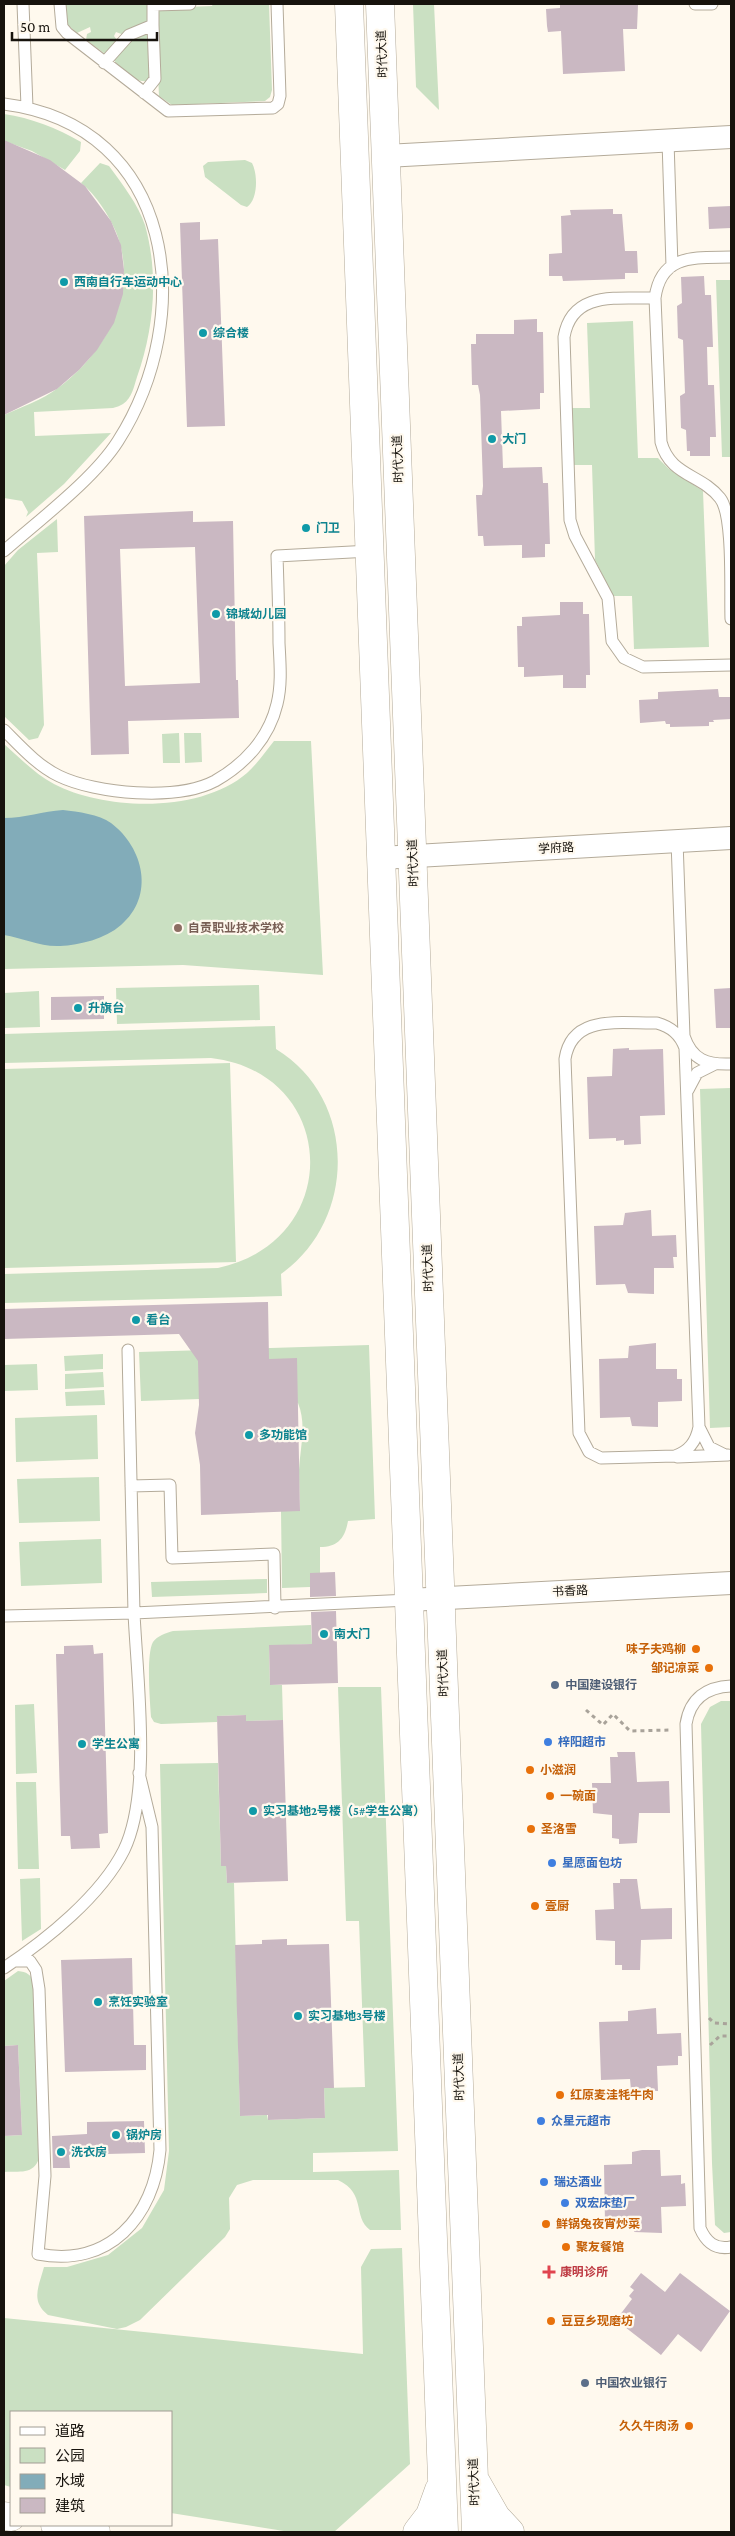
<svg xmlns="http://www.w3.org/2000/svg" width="735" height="2536" font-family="'Crimson Pro','Noto Sans SC',serif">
<rect width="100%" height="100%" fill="#fff9ee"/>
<!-- green -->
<path fill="#cae0c2" d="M65,4H149V21L124,35L116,32L114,36L117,40L108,53H104L86,40L87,34L91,32L90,27L77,33L67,24Z
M213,4H269L272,90L270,97L265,101L172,105L159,96L155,11L159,8L212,6Z
M413,4H434L439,110L416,87Z
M148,32L152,74L147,81C136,83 119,69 114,60L122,44Z
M4,114C31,118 57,128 81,142L80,151L65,170L32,151L4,141Z
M245,160L252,163C258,174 258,200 247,207L241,205L205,177L203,166L208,162Z
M100,163L109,166C122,184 138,204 145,225C159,275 154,329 137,377C134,386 132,398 123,404C120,406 116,407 113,408L34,412L35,436L111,433L64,484L26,517L28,512L22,501L4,498V415C22,407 42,400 58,388C106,352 140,292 116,232C108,214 97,196 81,183Z
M716,280H731V457H722Z
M633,321L638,458H658L669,469L703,491L709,647L634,649L632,596H613L595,560L592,465H574L572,408H590L587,323Z
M57,519L58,552L37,553L44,725L38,738L29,740L4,716V566L18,550Z
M179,733L180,763H163L162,734Z
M184,733H201L202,762L185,763Z
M274,741H311L323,975L183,965L4,969V744C20,758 35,774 54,784C106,811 201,813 247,773C257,764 266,751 274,741Z
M259,985L260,1020L117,1024L116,988Z
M39,991L40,1027L4,1028V993Z
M275,1026L276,1049C357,1098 358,1219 281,1274L282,1296L4,1303V1274L218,1268C345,1241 339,1073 211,1058L4,1063V1034Z
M230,1063L236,1262L4,1268V1069Z
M731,1088V1427L710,1428L700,1089Z
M369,1345L375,1519L348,1521C345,1538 338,1547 320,1547V1573H310V1587L282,1588L281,1511L300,1510C300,1497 299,1484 299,1470C300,1448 307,1425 298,1403L200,1399L141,1401L139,1352Z
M103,1354V1369L65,1371L64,1356Z
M37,1364L38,1390L4,1391V1365Z
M103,1372L104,1387L65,1389V1374Z
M104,1390L105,1405L66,1406L65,1392Z
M97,1415L98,1459L16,1462L15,1418Z
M99,1477L100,1521L19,1523L17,1479Z
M101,1539L102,1583L21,1586L19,1542Z
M267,1579V1593L152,1597L151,1582Z
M311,1625L312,1644L269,1646L270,1685H282L283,1720L246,1721L245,1715L217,1716V1722L161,1724L154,1722L151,1717C150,1702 146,1654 153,1642C157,1636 166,1633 173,1631Z
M338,1687H381L398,2151L313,2153V2172L399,2170L401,2230H370C352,2216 367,2194 338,2180H253L237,2185L229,2198L230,2229L225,2237L140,2320L126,2327L117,2329L48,2315C30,2301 39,2286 44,2267H67L108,2255L142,2228L164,2190L169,2151L160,1764L218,1763L221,1866H226L227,1883H234L240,2116L267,2115L268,2120L325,2118L324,2088L365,2087L359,1921H346Z
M721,1701H731V2232L724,2233L715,2225L712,2163L701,1724L710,1707Z
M34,1704L37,1773L16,1774L15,1705Z
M16,1782H36L39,1869H18Z
M40,1878L41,1929L22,1941L20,1879Z
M18,1971C27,1972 30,1974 34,1982L39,2158C34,2175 19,2171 4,2172V2136L22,2135L18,2045L4,2046V1981Z
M402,2248L410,2464L334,2532H290L171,2513V2412H11V2487L4,2485V2318L363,2354L361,2267L371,2249Z"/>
<!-- water -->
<path fill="#82acb9" d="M63,810C78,812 99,814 111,823C144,848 155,896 121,925C105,939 80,945 60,946C40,947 23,938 4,935V818C25,818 43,811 63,810Z"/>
<!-- building -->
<path fill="#cab8c2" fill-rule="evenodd" d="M560,4L638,5L637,29H623L625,71L563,74L561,31L548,32L547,26L546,9L560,8Z
M4,140L50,160L85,186L111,221L121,245L124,270L123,294L114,323L97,350L79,370L57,389L4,415Z
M731,206V228L709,229L708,207Z
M613,209V214H622L625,251H637L638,273H625V279L563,281L562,276H549V254L562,253L561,216L571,215L570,210Z
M200,222V240L218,239L225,426L187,427L180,223Z
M704,276L705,295H711L713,347H707L708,385H714L716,437H710V456H690V451H687L686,430L681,428L680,396L685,393L683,340L678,338L677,306L682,303L681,277Z
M537,319V332H543L544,393H540V409L501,411L503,468L542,467L543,483H548L550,544H545V557L522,558V545L484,546L483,536H478L476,495H482L483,486L480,395L478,385H472L471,344H476V334H514V320Z
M193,511V522L233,521L236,680H238L239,718L128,721L129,754L91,755L84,516ZM195,547L200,683L125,686L120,549Z
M560,602H583V614H589L590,675H586V688H563V675L524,677V667H518L517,626H522V617L560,615Z
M718,689L719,697H731V719L713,720L714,722H709V726L670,727V724H666L665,721L640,723L639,700L658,699V692Z
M731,988V1028H716L714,989Z
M104,996V1019L51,1020V997Z
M629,1048V1050L663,1049L665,1115L640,1116L641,1144L624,1145V1140L616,1141V1138L589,1139L587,1077L612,1076L613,1049Z
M651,1210L652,1236L676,1235L677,1257H673L674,1268H654V1294L628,1293L625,1284L596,1285L594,1226L623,1225L625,1213Z
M268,1302L269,1359L297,1358L300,1511L201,1515L200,1465L195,1433L199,1405L198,1361L179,1334L4,1339V1309Z
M656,1343V1369H677V1379H682V1401L658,1402V1427L632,1426L630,1417L600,1418L599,1359L628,1358L629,1346Z
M335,1572L336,1596L310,1597V1573Z
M336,1611L338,1683L270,1685L269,1645L312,1644L311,1612Z
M93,1645L94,1654L103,1653L108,1833L99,1834L100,1848L71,1849L70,1836H61L56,1654H64V1646Z
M246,1715V1721L283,1720L288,1881L227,1883L226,1866H221L217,1716Z
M617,1752H635L637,1782L669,1781L670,1813H639L637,1843L619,1844V1839L612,1838V1815L593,1813L592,1783H611L610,1757H618Z
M620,1879H637L641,1909L672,1908V1939L641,1940L640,1970H622V1965H615V1941L596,1940L595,1910L614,1909L613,1883H620Z
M287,1939V1945L329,1944L334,2088H324L325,2118L268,2120V2115L240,2116L235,1945L262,1944V1940Z
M132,1958L134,2045H146V2070L65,2072L61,1960Z
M656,2008L657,2034L681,2033L682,2056H678V2065L657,2066L658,2091L631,2090L630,2079L601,2080L599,2022L628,2021V2011Z
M18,2045L22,2135L4,2136V2046Z
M144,2121L145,2153L69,2155L70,2168H53L52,2136L87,2134V2122Z
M642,2150H660L661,2176L681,2175V2184L685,2183L686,2206L661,2207L662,2233L634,2232V2222L605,2223L604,2165L632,2164V2152Z
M641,2273L665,2292L680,2273L730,2311L701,2352L678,2334L661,2355L616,2320L632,2299L629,2296L634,2290L630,2287Z"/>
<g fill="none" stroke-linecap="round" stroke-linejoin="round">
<!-- service casing -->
<g stroke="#b4ab9a" stroke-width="13">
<path id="service" d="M23,4L27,107
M60,4L62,27L67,33L168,111L273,108L278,104L280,96L277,4
M695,4H712
M104,63L129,35L153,25V5L190,4
M144,93L155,79L153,25
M4,104C176,126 198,316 118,441C94,479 38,521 4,551
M668,141L672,266
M731,257C696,258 661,253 655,298L661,442C670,476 701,474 720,498C734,515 730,593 731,619
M655,298C618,299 572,290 564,337L570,520L575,536L608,598L612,641L624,658L643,667L731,665
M4,730C21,747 38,766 59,776C96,794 177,801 215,781C245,764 269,738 277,704C282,684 280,663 279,643C279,614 278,585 277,556L370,551
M677,841L684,1036C692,1060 707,1065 731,1064
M657,1023C671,1027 680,1034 685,1048L699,1427C696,1442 689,1451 675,1456L601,1458L589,1452L579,1433L565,1059C572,1013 622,1024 657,1023Z
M688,1090L697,1073L715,1064
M128,1350L134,1613L409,1600
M699,1427L709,1447L723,1454
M677,1457L728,1455
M131,1486L170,1485L172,1558L274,1554L275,1608
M4,1616L134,1613C137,1679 152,1792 124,1850C101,1896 46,1940 4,1968
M731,1686C707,1687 690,1698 686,1724L700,2228C706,2242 715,2250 731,2247
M15,1961H30L36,1970L39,1989L45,2176L38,2254C109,2268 154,2217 160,2150L152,1827L139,1773"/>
</g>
<!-- minor casing -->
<g stroke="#b4ab9a" stroke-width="24">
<path id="minor" d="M386,156L731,137
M381,858L731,838
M409,1600L731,1583"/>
</g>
<!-- secondary casing -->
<g stroke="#b4ab9a" stroke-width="29">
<path id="secondary" d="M349,4L444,2532
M380,4L476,2532
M476,2482L496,2517L510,2532
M4,2516L11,2517
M55,2525L96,2532
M417,2532L430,2515L439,2490"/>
</g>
<!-- path -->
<path stroke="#a9a39a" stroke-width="3" stroke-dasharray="4 4" stroke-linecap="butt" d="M586,1710L603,1725L613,1714L630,1731L671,1730
M709,2018L714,2023L731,2024
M710,2045L720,2036H731"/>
<!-- service -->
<use href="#service" stroke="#fff" stroke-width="11"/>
<!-- minor -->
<use href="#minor" stroke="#fff" stroke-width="22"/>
<!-- secondary -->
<use href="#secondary" stroke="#fff" stroke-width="28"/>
</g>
<!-- markers -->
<g fill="#0f9aa8" stroke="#fff9ee" stroke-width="2">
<circle cx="64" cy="282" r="5"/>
<circle cx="203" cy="333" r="5"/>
<circle cx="492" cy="439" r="5"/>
<circle cx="306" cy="528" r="5"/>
<circle cx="216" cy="614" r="5"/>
<circle cx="78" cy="1008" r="5"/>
<circle cx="136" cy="1320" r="5"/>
<circle cx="249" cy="1435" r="5"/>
<circle cx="324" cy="1634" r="5"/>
<circle cx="82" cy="1744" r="5"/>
<circle cx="253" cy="1811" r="5"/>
<circle cx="98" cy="2002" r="5"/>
<circle cx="298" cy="2016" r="5"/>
<circle cx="116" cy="2135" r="5"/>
<circle cx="61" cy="2152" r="5"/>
</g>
<circle fill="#8d6e63" stroke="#fff9ee" stroke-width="2" cx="178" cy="928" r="5"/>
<g fill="#e8710a" stroke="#fff9ee" stroke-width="2">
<circle cx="696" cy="1649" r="5"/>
<circle cx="709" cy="1668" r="5"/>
<circle cx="530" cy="1770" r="5"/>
<circle cx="550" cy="1796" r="5"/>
<circle cx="531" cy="1829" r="5"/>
<circle cx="535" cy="1906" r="5"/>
<circle cx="560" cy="2095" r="5"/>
<circle cx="546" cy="2224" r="5"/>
<circle cx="566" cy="2247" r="5"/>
<circle cx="551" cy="2321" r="5"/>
<circle cx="689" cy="2426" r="5"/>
</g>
<g fill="#5c6f8a" stroke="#fff9ee" stroke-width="2">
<circle cx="555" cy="1685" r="5"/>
<circle cx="585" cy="2383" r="5"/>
</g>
<g fill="#3f7fe0" stroke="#fff9ee" stroke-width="2">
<circle cx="548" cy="1742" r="5"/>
<circle cx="552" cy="1863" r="5"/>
<circle cx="541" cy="2121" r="5"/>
<circle cx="544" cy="2182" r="5"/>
<circle cx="565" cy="2203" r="5"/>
</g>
<path fill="#e0444e" stroke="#fff9ee" stroke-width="2" d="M546.5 2264.5h5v5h5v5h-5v5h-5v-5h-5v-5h5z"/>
<g text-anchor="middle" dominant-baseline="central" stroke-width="4.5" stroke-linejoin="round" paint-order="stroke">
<!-- street labels -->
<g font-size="12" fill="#17130d" stroke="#fff9ee">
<text transform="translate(382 54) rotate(-92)">时代大道</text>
<text transform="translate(398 459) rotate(-92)">时代大道</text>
<text transform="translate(556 848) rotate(-3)">学府路</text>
<text transform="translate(413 863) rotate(-92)">时代大道</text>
<text transform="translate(428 1268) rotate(-92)">时代大道</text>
<text transform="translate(570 1591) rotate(-3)">书香路</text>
<text transform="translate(443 1673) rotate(-92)">时代大道</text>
<text transform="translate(459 2077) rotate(-92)">时代大道</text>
<text transform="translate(474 2482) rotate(-92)">时代大道</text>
</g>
<!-- culture labels -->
<g font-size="12" font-weight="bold" fill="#0d838f" stroke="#fff9ee" text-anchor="start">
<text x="74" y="282">西南自行车运动中心</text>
<text x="213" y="333">综合楼</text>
<text x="502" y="439">大门</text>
<text x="316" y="528">门卫</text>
<text x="226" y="614">锦城幼儿园</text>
<text x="88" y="1008">升旗台</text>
<text x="146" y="1320">看台</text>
<text x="259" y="1435">多功能馆</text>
<text x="334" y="1634">南大门</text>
<text x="92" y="1744">学生公寓</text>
<text x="263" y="1811">实习基地2号楼（5#学生公寓）</text>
<text x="108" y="2002">烹饪实验室</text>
<text x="308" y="2016">实习基地3号楼</text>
<text x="126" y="2135">锅炉房</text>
<text x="71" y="2152">洗衣房</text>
</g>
<!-- education labels -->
<g font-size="12" font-weight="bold" fill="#785e54" stroke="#fff9ee" text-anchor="start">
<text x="188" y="928">自贡职业技术学校</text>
</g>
<!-- food labels -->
<g font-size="12" font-weight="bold" fill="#c56008" stroke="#fff9ee" text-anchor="start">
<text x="686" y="1649" text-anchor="end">味子夫鸡柳</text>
<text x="699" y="1668" text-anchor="end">邹记凉菜</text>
<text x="540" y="1770">小滋润</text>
<text x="560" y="1796">一碗面</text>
<text x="541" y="1829">圣洛雪</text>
<text x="545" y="1906">壹厨</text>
<text x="570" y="2095">红原麦洼牦牛肉</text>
<text x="556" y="2224">鲜锅兔夜宵炒菜</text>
<text x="576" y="2247">聚友餐馆</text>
<text x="561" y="2321">豆豆乡现磨坊</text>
<text x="679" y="2426" text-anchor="end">久久牛肉汤</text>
</g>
<!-- service labels -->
<g font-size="12" font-weight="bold" fill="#4e5e75" stroke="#fff9ee" text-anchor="start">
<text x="565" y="1685">中国建设银行</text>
<text x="595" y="2383">中国农业银行</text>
</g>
<!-- shop labels -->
<g font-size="12" font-weight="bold" fill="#366cbe" stroke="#fff9ee" text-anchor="start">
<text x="558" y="1742">梓阳超市</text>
<text x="562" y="1863">星愿面包坊</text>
<text x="551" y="2121">众星元超市</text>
<text x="554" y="2182">瑞达酒业</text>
<text x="575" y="2203">双宏床垫厂</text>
</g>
<!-- health labels -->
<g font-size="12" font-weight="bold" fill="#be3a42" stroke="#fff9ee" text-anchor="start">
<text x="560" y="2272">康明诊所</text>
</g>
</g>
<!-- border -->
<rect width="735" height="2536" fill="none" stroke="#17130d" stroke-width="10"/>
<!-- legend -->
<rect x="10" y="2411" width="162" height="115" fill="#fff9ee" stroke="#a29d94"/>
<rect x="20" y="2427" width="25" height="8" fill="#ffffff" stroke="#a29d94"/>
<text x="55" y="2436" font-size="15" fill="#17130d">道路</text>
<rect x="20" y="2448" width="25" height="15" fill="#cae0c2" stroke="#a29d94"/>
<text x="55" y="2461" font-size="15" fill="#17130d">公园</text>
<rect x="20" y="2474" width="25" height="15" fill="#82acb9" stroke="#a29d94"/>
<text x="55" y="2486" font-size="15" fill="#17130d">水域</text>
<rect x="20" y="2498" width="25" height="15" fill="#cab8c2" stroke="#a29d94"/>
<text x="55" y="2511" font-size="15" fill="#17130d">建筑</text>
<!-- scale -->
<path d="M12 32v8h145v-8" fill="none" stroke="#17130d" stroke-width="2.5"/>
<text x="20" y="32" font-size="15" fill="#17130d" stroke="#fff9ee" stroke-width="4" paint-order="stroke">50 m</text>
</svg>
